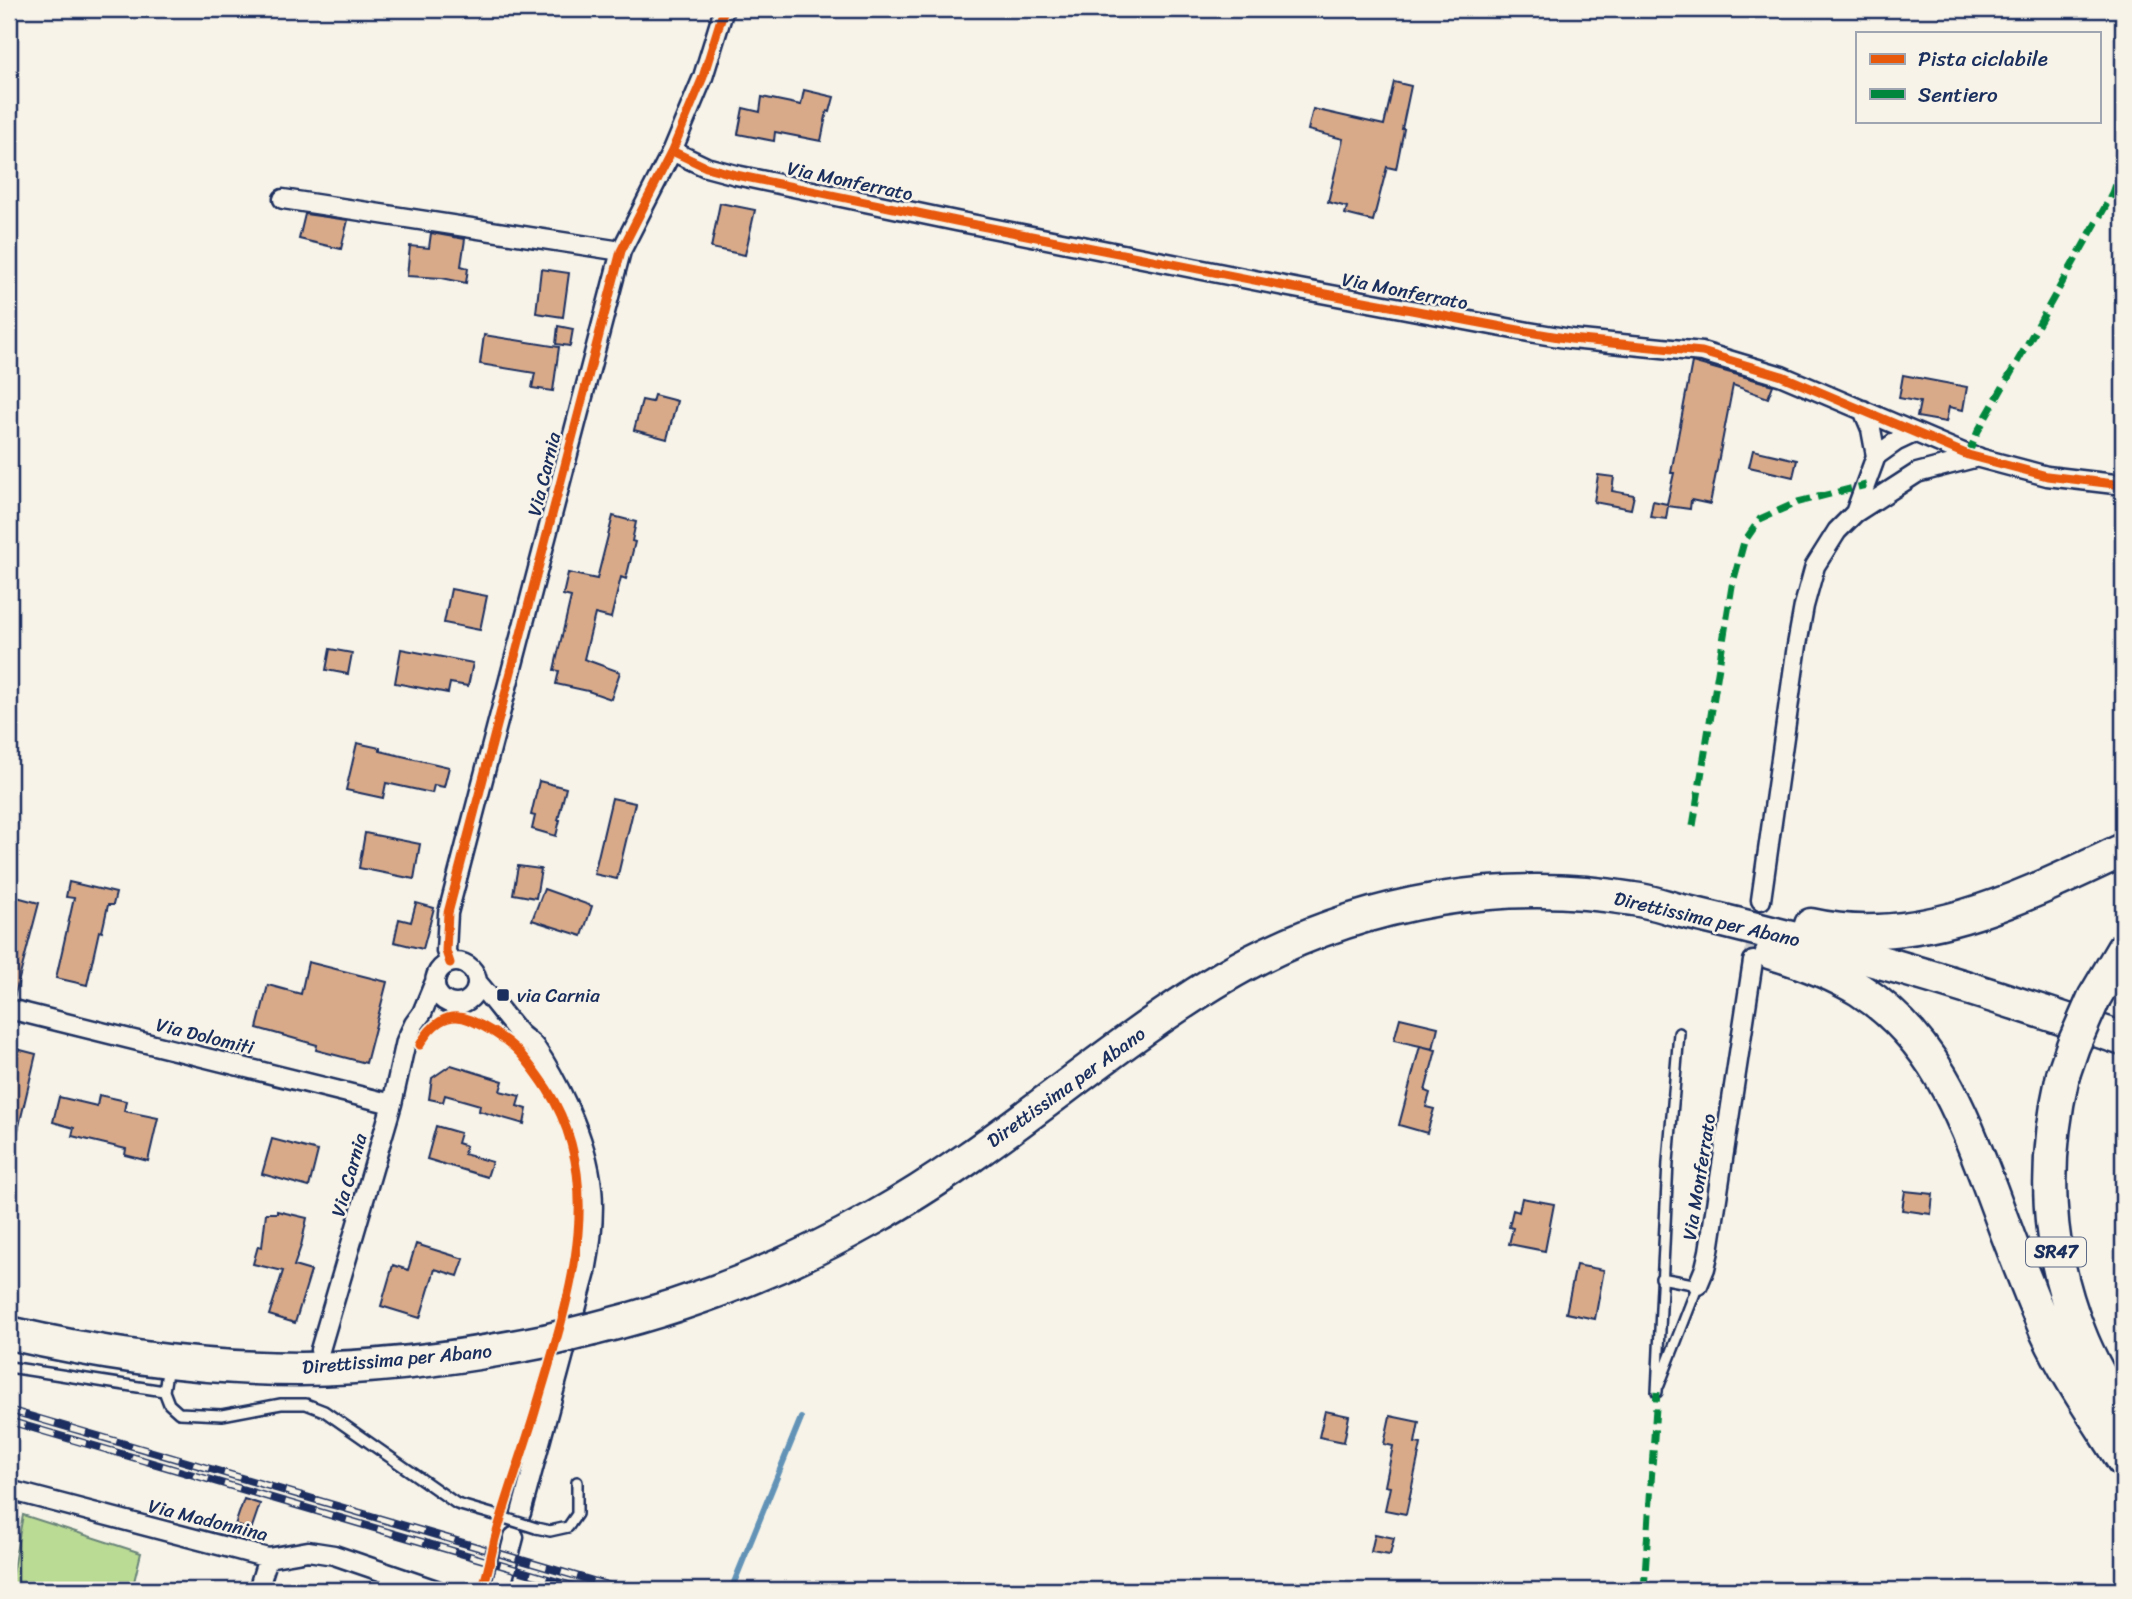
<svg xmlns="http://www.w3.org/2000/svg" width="2132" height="1599" font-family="Sriracha,sans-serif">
<rect width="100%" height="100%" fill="#f7f3e8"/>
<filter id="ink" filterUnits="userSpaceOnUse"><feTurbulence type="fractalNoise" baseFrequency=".0143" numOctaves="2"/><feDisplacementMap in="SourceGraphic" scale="14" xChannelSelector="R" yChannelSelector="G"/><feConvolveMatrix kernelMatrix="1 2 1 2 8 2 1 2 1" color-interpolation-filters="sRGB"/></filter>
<g filter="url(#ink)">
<!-- green -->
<path fill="#badb94" stroke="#6a8579" stroke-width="2" d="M23,1515L141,1553L132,1590H9Z"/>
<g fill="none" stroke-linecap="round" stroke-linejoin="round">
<!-- stream -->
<path stroke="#6293b7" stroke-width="6" d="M731,1590L801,1418"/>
</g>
<!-- building -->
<path fill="#d8aa89" stroke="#1b2f5e" stroke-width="2" d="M1394,82L1411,86L1402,129H1404L1396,169L1387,167L1373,221L1345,214L1347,207L1328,202L1343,139L1308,130L1313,109L1384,125Z
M804,90L834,97L830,112L827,111L821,141L775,132L774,141L738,134L743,108L760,112L762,97L801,105Z
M720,203L755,210L745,255L711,248Z
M305,214L348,220L341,249L299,239Z
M431,233L465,239L461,266L468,268L466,283L442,278L407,276L410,246L429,248Z
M541,269L569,273L563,317L536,313Z
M558,326L573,329L570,346L556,344Z
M484,335L559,347L553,391L532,388L535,373L480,364Z
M1692,362L1773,385L1768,398L1733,385L1710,504L1691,500L1690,509L1668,506L1666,519L1650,517L1653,501L1667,504L1674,473H1671Z
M1903,375L1967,387L1963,410L1949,407L1946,422L1917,417L1920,402L1899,398Z
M654,395L677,401L667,439L634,430L642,400L652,402Z
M1753,450L1797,460L1793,477L1749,467Z
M1598,475L1614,477L1612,491L1634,495L1631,509L1594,502Z
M613,516L636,522L632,541L635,542L626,579L621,577L611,618L595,614L584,659L620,672L611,699L588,691L556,684L559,671L554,670L571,597L563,595L568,573L597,579Z
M451,589L487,596L480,630L444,623Z
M330,649L352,653L348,674L326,670Z
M401,649L473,663L468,686L450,683L448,693L395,683Z
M357,743L380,748V751L449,767L444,787L434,785L432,793L386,783L383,798L346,790Z
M539,781L566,788L558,820H560L556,836L532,829L535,816L531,815Z
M612,798L635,803L617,879L594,874Z
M365,833L420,844L414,879L359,868Z
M518,866L541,869L536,898L513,894Z
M69,882L116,893L113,905H108L102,932L99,931L87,985L56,978L74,898L66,897Z
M544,889L592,906L582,936L532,920Z
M9,895L39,903L14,998H9Z
M416,903L434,908L423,949L394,942L399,919L411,922Z
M308,962L387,982L366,1063L316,1050L317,1045L257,1028L268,985L301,994Z
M1400,1018L1438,1027L1433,1049L1394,1040Z
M1420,1046L1436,1050L1425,1091L1430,1093L1426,1107L1434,1109L1427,1133L1399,1125Z
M9,1047L36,1054L15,1143L9,1142Z
M451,1065L503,1081L500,1091L520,1096L517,1106L527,1109L524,1124L479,1111L480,1105L445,1095L443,1102L429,1099L432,1078Z
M99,1095L126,1101L124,1111L158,1118L148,1161L125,1155L126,1149L72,1136L74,1128L53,1122L59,1097L97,1106Z
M436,1126L460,1133L457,1143L466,1146L464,1154L492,1162L487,1177L427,1159Z
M272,1139L318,1151L309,1187L262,1174Z
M1905,1191L1933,1194L1931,1214L1902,1210Z
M1522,1198L1554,1204L1545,1251L1509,1244L1513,1228L1509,1227L1513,1210L1519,1212Z
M277,1211L307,1218L301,1246L294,1266L311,1271L295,1323L269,1315L283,1271L253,1264L258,1246L262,1247L266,1213H277Z
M416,1244L464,1259L458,1276L435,1269L420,1318L381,1306L393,1265L408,1270Z
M1576,1265L1604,1270L1595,1319L1566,1313Z
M1325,1411L1349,1416L1344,1442L1319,1437Z
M1390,1416L1419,1422L1415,1443L1421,1444L1406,1514L1385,1510L1390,1487L1385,1486L1393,1446L1384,1444Z
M244,1499L260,1504L251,1530L235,1525Z
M1375,1534L1394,1538L1390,1555L1371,1552Z"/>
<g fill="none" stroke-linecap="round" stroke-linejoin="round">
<!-- street-tunnel -->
<path stroke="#cbcccc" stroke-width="18" stroke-dasharray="18 9" stroke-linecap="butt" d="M1753,961L1761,900"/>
<!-- lane casing -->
<g stroke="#1b2f5e" stroke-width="14">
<path id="lane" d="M168,1366L164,1391L169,1404L179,1413L222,1415L281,1404H306L324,1411L457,1504L495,1515
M9,1367L164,1391
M1659,1385L1698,1285L1661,1278
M1657,1392L1668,1162L1679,1033
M536,1528L550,1531L568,1527L577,1514V1482"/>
</g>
<!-- street casing -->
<g stroke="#1b2f5e" stroke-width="23">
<path id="street" d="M672,151L706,167L736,175L956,221L1289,287L1529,332L1571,339L1702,352L1782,376L1968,455L2047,476L2123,485
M283,199L621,251
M1876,456L1897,441L1914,433
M1855,513L1876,456L1871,429L1863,410
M1761,900L1797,645L1804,606L1815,566L1837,531L1855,513L1917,473L1978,457
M435 983a21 21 0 1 1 42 0a21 21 0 1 1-42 0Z
M450,963L446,951L448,913L621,251L672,151L703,77L724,9
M478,983C492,999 505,1017 519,1033C524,1038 531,1042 535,1047C549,1067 559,1087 569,1109C596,1169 598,1208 586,1272L521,1513
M9,1009L392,1104
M1698,1285L1705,1268L1709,1251L1753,961
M320,1350L392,1104L406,1041L414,1024L422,1013L434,984
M9,1490L268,1558L308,1551L334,1555L436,1590
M258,1590L268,1558
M500,1590L514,1537"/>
</g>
<!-- highway casing -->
<g stroke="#1b2f5e" stroke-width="37">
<path id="highway" d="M1811,925C1920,950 2027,895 2123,850
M1772,953C1803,962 1832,973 1860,990C1934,1038 1961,1111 1991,1190C2008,1237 2027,1286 2047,1333C2068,1378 2097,1419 2123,1460
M2094,998L2123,949
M2063,1075C2043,1163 2045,1247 2079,1332C2090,1361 2107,1389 2123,1416
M593,1329C691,1305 784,1269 872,1219C962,1169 1042,1103 1126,1042C1166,1013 1208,984 1252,961C1369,901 1504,877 1633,899C1650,901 1666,907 1682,911C1712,918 1741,925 1771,933C1890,962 2007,999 2123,1039
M9,1333C104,1355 203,1369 300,1369C382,1368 465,1357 545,1341"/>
</g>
<!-- lane -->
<use href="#lane" stroke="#f7f3e8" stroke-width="9"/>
<!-- street -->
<use href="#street" stroke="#f7f3e8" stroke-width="18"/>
<!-- highway -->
<use href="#highway" stroke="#f7f3e8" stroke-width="32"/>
<!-- rail casing -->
<g stroke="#1b2f5e" stroke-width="8">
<path id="rail" d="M9,1410L624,1590
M9,1421L586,1590"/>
</g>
<!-- rail -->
<use href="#rail" stroke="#f7f3e8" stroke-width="5" stroke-dasharray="16" stroke-linecap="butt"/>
<!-- lane-bridge casing -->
<g stroke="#1b2f5e" stroke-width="14" stroke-linecap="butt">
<path id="lane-bridge" d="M495,1515L536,1528"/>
</g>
<!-- highway-bridge casing -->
<g stroke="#1b2f5e" stroke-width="37" stroke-linecap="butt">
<path id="highway-bridge" d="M2063,1075L2073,1046L2094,998
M545,1341L593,1329"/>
</g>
<!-- lane-bridge -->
<use href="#lane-bridge" stroke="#f7f3e8" stroke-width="9"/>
<!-- highway-bridge -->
<use href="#highway-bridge" stroke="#f7f3e8" stroke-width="32"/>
<!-- quiet -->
<path stroke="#00873e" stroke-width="7" stroke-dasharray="14 7" stroke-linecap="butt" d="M1968,455L1978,431L2113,193L2123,163
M1693,826L1732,586L1744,542L1760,519L1798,502L1866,485
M1644,1590L1657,1392"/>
<!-- cycleway casing -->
<g stroke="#f7f3e8" stroke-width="13">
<path id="cycleway" d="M672,151L706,167L736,175L956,221L1289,287L1529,332L1571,339L1702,352L1782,376L1968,455L2047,476L2123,485
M450,963L446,951L448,913L621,251L672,151L703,77L724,9
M420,1045C430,1026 447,1010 470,1020C510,1038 523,1053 547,1089C611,1189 565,1309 535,1412C522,1455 507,1496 495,1539C491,1556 488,1573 482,1590"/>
</g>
<!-- cycleway -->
<use href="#cycleway" stroke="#e8590c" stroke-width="9"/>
</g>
</g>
<!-- markers -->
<rect fill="#1b2f5e" stroke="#f7f3e8" stroke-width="2.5" x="496" y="988" width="14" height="14" rx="3.5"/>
<g text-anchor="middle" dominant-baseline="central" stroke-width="5" stroke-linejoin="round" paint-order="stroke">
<!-- shield labels -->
<rect fill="#f7f3e8" stroke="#5d6a87" stroke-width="2" x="2026" y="1237.5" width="60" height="29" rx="5"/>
<g font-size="18" font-weight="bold" fill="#1b2f5e">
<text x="2056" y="1252">SR47</text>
</g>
<!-- street labels -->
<g font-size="19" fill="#1b2f5e" stroke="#f7f3e8">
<text transform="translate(850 181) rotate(12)">Via Monferrato</text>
<text transform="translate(1405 291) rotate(11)">Via Monferrato</text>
<text transform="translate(544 474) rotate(-76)">Via Carnia</text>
<text transform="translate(1707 919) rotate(13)">Direttissima per Abano</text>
<text transform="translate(205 1036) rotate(14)">Via Dolomiti</text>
<text transform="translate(1066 1087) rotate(-36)">Direttissima per Abano</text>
<text transform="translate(349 1175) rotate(-74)">Via Carnia</text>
<text transform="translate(1699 1177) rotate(-81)">Via Monferrato</text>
<text transform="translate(397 1359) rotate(-5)">Direttissima per Abano</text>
<text transform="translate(208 1520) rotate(14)">Via Madonnina</text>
</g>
<!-- poi labels -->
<g font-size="19" fill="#1b2f5e" stroke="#f7f3e8" text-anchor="start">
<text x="517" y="995">via Carnia</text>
</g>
</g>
<!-- margin -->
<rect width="2132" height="1599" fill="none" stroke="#f7f3e8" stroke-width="35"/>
<rect x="18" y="18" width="2097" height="1564" fill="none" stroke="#1b2f5e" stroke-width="2.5" filter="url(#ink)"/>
<!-- legend -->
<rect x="1856" y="32" width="245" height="91" fill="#f7f3e8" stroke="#9fa5b1" stroke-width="2"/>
<rect x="1870" y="54" width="35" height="10" fill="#e8590c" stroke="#9fa5b1" stroke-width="2"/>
<text x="1918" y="66" font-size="21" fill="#1b2f5e">Pista ciclabile</text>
<rect x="1870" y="89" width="35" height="10" fill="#00873e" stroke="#9fa5b1" stroke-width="2"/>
<text x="1918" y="102" font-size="21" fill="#1b2f5e">Sentiero</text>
</svg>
